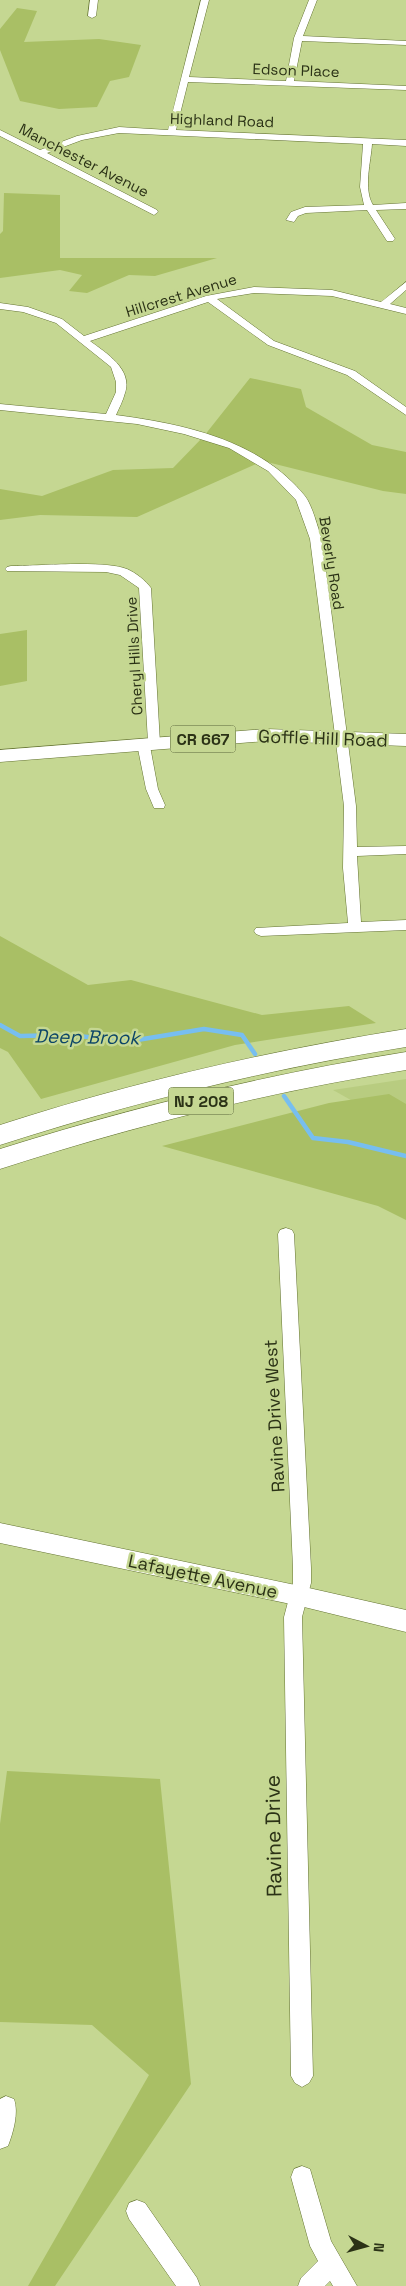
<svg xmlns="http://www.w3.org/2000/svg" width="406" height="2286" font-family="'Space Grotesk',sans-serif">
<rect width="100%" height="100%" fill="#c5d792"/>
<!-- built -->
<path fill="#b8cc80" d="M406,1079V1131L333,1090Z"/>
<!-- green -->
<path fill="#a9bf65" d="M17,8L37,11L24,42L99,39L141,45L129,77L110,81L97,107L59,109L20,101L0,50V29Z
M4,193L60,195V258H217L155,276L129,275L87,293L69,291L82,275L60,270L0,278V234L3,231Z
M250,378L301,389L306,407L372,445L406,452V494L383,491L263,461L137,517L40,515L0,520V489L42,496L113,470L173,468L204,436Z
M27,630V681L0,686V634Z
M0,936L88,985L131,980L262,1015L349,1006L376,1023L235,1045L41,1099L8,1052L0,1048Z
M389,1094L406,1104V1220L378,1206L162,1146L329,1103Z
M7,1771L160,1779L191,2084L55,2286H28L149,2075L92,2025L0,2022V1824Z"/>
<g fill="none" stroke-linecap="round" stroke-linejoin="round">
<!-- stream -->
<path stroke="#77bef0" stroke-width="4.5" d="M0,1025L20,1036L66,1035L131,1041L204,1029L242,1035L255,1054
M284,1096L313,1138L348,1142L406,1156"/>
<!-- minor casing -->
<g stroke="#647332" stroke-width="1">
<path id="minor" d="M90,0H98L96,16L92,18L88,16Z
M201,0H209L189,77L286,81L294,38L309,0H317L303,36L406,41V45L302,41L294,81L406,86V90L188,82L176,130L406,140V146L372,144C371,161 363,189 373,205L406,203V209L376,210L395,239L393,241H387L367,210L306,213L298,216L294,222L286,220L291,212L305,207L364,205L360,187L363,144L119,133L82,140L47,153L157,210L158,212L154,215L0,136V130L40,150L77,136L119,127L168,130Z
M406,282V290L390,304L406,308V314L332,296L254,293L217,299L274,341L355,371L406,407V415L347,375L268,345L208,302L90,341C106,353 133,369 125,393C123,401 119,408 116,415C184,424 260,440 305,496C313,507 317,526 322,539L356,806L357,847L406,846V854L357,856L361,922L406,920V930L261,936L256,934L254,931L256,928L348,923L343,868L344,806L310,539L296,500L268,471L229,448L184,434L137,424L0,410V404L106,414L116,392V382L111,367L56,323L23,312L0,309V303L28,307L62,319L84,336L206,296L254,287L332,290L381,302Z
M11,566C38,566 104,560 127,569C136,573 145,580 151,588L160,743L154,747L150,746L158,789L165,805L164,808H154L146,789L137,744L143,740L148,742L139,588L120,575L106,572L7,571L5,569L7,567Z
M286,1228L292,1230L294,1234L311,1568V1583L302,1617L313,2076L309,2083L302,2087L295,2083L291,2076L284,1617L293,1583V1568L278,1234L280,1230Z
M6,2096L14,2099C19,2113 13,2133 8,2146L0,2149V2099Z
M302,2166L310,2169L331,2241L357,2286H333L330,2281L325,2286H298L301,2278L318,2261L310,2246L291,2177L294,2169Z
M137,2200L145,2203L197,2278L200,2286H176L129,2219L126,2211L129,2203Z"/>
</g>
<!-- tertiary casing -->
<g stroke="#647332" stroke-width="1">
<path id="tertiary" d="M0,1523L300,1586L406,1610V1632L300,1606L0,1543Z"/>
</g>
<!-- primary casing -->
<g stroke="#647332" stroke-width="1">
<path id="primary" d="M266,729L406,734V746L266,741L0,762V750Z"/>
</g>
<!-- trunk casing -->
<g stroke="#647332" stroke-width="1">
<path id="trunk" d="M406,1029V1047C268,1069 134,1102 0,1145V1125C133,1082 268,1051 406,1029Z
M406,1052V1070C268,1092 133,1126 0,1169V1149C133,1107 268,1074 406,1052Z"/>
</g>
<!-- minor -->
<use href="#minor" fill="#fff" fill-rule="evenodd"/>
<!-- tertiary -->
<use href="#tertiary" fill="#fff" fill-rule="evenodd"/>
<!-- primary -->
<use href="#primary" fill="#fff" fill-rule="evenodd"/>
<!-- trunk -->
<use href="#trunk" fill="#fff" fill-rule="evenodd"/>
</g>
<g text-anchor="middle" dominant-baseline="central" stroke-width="5" stroke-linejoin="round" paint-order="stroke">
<!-- far-street labels -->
<g font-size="15" fill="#2b3216" stroke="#c5d792">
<text transform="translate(296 70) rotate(2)">Edson Place</text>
<text transform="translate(222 120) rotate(2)">Highland Road</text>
<text transform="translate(84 160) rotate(27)">Manchester Avenue</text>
<text transform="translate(181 295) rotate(-17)">Hillcrest Avenue</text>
<text transform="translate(332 563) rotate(81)">Beverly Road</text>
<text transform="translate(134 656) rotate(-93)">Cheryl Hills Drive</text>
</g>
<!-- shield labels -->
<g fill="#c5d792" stroke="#59643b" stroke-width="1">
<rect x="170.5" y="725.5" width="65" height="27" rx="4"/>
<rect x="168.5" y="1087.5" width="65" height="27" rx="4"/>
</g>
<g font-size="16" font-weight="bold" fill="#2b3216">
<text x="203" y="739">CR 667</text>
<text x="201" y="1101">NJ 208</text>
</g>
<!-- street labels -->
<g font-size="18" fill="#2b3216" stroke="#c5d792">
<text transform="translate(323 738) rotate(2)">Goffle Hill Road</text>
<text transform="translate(274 1416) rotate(-93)">Ravine Drive West</text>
<text transform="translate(203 1576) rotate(12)">Lafayette Avenue</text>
</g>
<!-- water labels -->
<g font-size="19" font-style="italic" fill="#0c4567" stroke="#c5d792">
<text transform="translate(87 1037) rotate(1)">Deep Brook</text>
</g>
<!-- near-street labels -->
<g font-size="21" fill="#2b3216" stroke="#c5d792">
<text transform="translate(273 1836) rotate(-91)">Ravine Drive</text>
</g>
</g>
<!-- north arrow -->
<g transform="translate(366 2246) rotate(96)" stroke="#c5d792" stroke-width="4" paint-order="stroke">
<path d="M0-4L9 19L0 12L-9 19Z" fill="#2b3216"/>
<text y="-8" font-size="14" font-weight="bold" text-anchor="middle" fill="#2b3216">N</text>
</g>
</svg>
